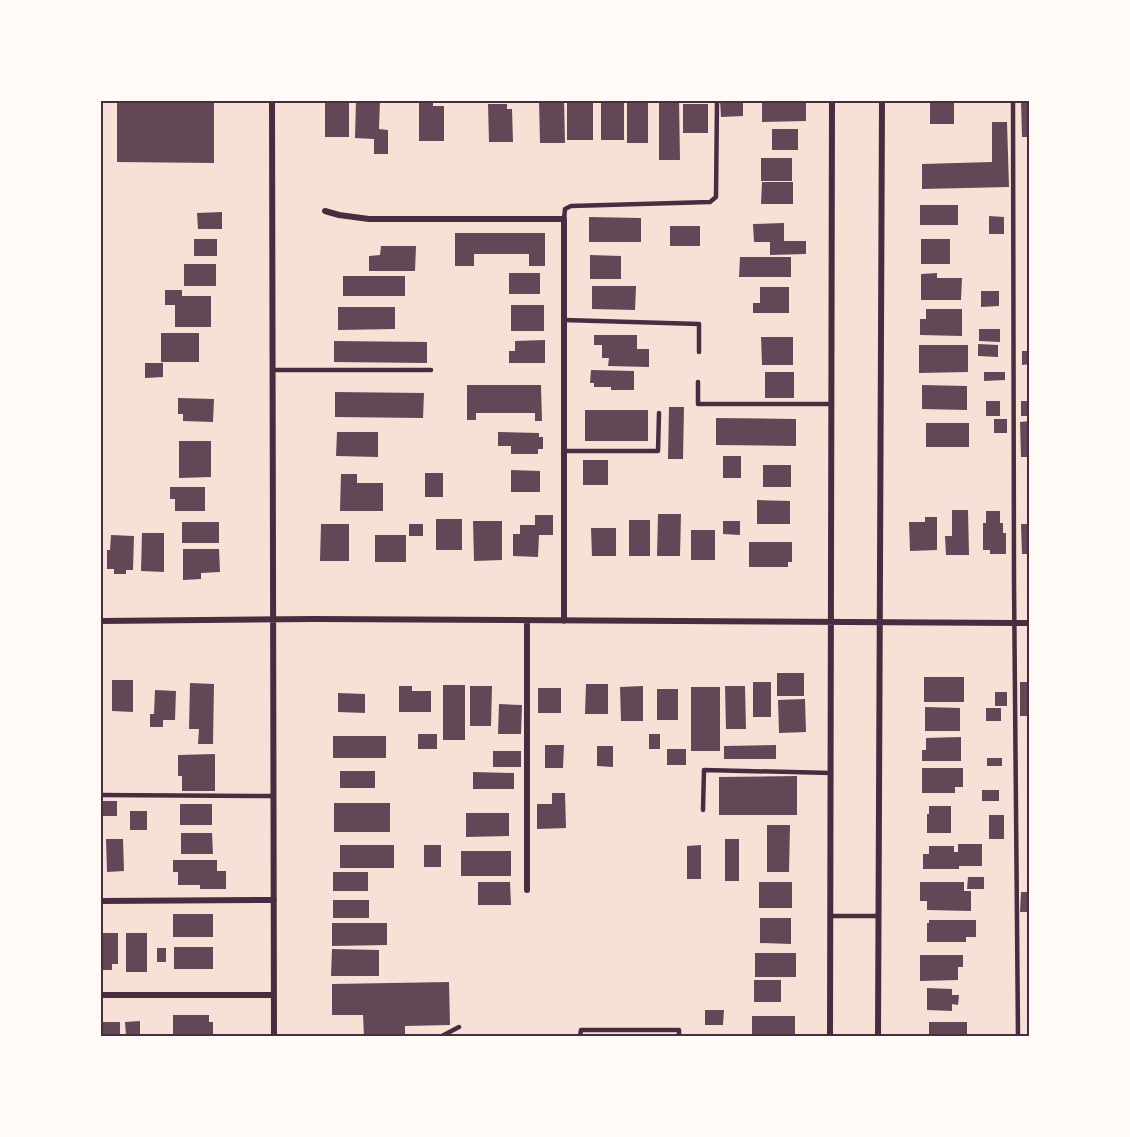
<svg xmlns="http://www.w3.org/2000/svg" width="1130" height="1137" font-family="Quicksand,sans-serif">
<rect width="100%" height="100%" fill="#f7e1d7"/>
<!-- building -->
<path fill="#644757" d="M117,100H214V163L117,162Z
M325,100H349V137H325Z
M356,100H380L379,129L388,130V154H374V139L355,138Z
M539,100H564L565,143H540Z
M567,100H593V140H567Z
M659,100H679L680,160H659Z
M720,100H743V116L721,117Z
M762,100H806V121L762,122Z
M930,100H954V124H930Z
M1021,100H1030V137H1022Z
M419,102H433V106H444V141H419Z
M601,102H624V140H601Z
M627,102L648,103V143H627Z
M488,104H507V109H512L513,142H489Z
M683,104H708V133H683Z
M992,122H1007L1009,187L922,189V164L992,162Z
M772,129H798V150H772Z
M761,158H792V181H761Z
M762,182H793V204H761Z
M920,205H958V225H920Z
M222,212V229H198L197,213Z
M989,216L1004,217V234H989Z
M589,217L641,218V242H589Z
M784,223V241H806V254L770,255V242H754L753,224Z
M670,226H700V246H670Z
M455,233H545V266H529V254H474V266H455Z
M194,239H217V256H194Z
M921,239H950V264H921Z
M381,246H416L415,271H369V256L380,255Z
M590,255L621,256V279H590Z
M740,257H791V277H739Z
M184,264H216V286H184Z
M509,273H540V294H509Z
M937,273V278H962L961,300H921V274Z
M343,276H405V296H343Z
M592,286H636L635,310L592,309Z
M760,287H789V313H753V303H760Z
M165,290H182V296H211V327H175V305H165Z
M981,291H999V306L981,307Z
M511,305H544V331H511Z
M338,307H395V329L338,330Z
M926,309H962V336L920,335V319H926Z
M979,329H1000V342L979,341Z
M161,333H199V362H161Z
M594,335H637V349H649V367L608,366L609,358H602V345H594Z
M761,337H793V365H762Z
M545,340V363H509V351H515V341Z
M334,341L427,342V363L334,362Z
M978,344L998,345V357L978,356Z
M919,345H968V372L919,373Z
M1022,351H1030V364L1022,365Z
M145,363H163V377L145,378Z
M591,370L634,371V390H611V387H594V383H590Z
M765,372H794V398H765Z
M984,372H1005V380L984,381Z
M467,385H541L542,421H535V413H476V420H467Z
M922,385L967,386V410L922,409Z
M335,392L424,393L423,418L335,417Z
M178,398L214,399L213,422L183,421V414H178Z
M986,401H1000V416H986Z
M1021,401H1030V416H1021Z
M669,407H684L683,459H668Z
M585,410H648V441H585Z
M716,418L796,419V446L716,445Z
M994,419H1007V433H994Z
M1030,421V457H1021L1020,422Z
M926,423H969V447H926Z
M337,432H378V457L336,456Z
M498,432L539,433V437H543V449H538V454H511V446H498Z
M179,441H211V477L179,478Z
M723,456H741V478H723Z
M583,460H608V485H583Z
M763,465H791V487H763Z
M511,470L540,471V492H511Z
M425,473H443V497H425Z
M341,474H357V483H383V511H340Z
M170,487H205V511H175V499H170Z
M757,500L790,501V524H757Z
M952,510H968L969,555H946L945,536H952Z
M986,511H1000V523H1003V533H1006V554H990V550H983V523H986Z
M658,514H681L680,556H657Z
M535,515H553V535H539L538,557L513,556V534H520V525H535Z
M925,517H937V550L910,551L909,522H925Z
M436,519H462V550H436Z
M629,520H650V556H629Z
M473,521H502V560L474,561Z
M723,521H740V535L723,534Z
M182,522H219V543H182Z
M321,524H349V561H320Z
M409,524H423V536H409Z
M1021,524H1030V554H1022Z
M591,528H616V556H592Z
M691,530H715V560H691Z
M142,533H164V572L141,571Z
M111,535L134,536L133,570H126V574H114V569H107V550H110Z
M375,535H406V562H375Z
M749,542H792V562H788V567H749Z
M183,549H219L220,572L201,573V579L183,580Z
M777,673H804V696H777Z
M924,677H964V702H924Z
M112,680H133V712L112,711Z
M753,682H771V717H753Z
M1020,682H1030V716H1020Z
M190,683L214,684L213,744H198L199,729H189Z
M586,684H608V714H585Z
M443,685H465V740H443Z
M399,686H412V691H431V712H399Z
M470,686H492L491,726H470Z
M643,686V721H621L620,687Z
M725,686H745L746,729H726Z
M691,687H720V751H691Z
M538,688H561V713H538Z
M657,689H678V720H657Z
M155,690L176,691L175,720H163V727H150V714H154Z
M995,692H1007V706H995Z
M338,693L365,694V713L338,712Z
M805,699L806,732L779,733L778,700Z
M499,704L522,705L521,734H498Z
M925,707L960,708V731H925Z
M986,708H1001V721H986Z
M418,734H437V749H418Z
M649,734H660V749H649Z
M333,736H386V758H333Z
M961,737V761H922V750H926V738Z
M545,745H564L563,768H545Z
M776,745V759H724V746Z
M597,746H613V767L597,766Z
M667,749H686V765H667Z
M493,751H521V767H493Z
M215,754V791H182V776H178V755Z
M987,758H1002V766H987Z
M922,768H963V787H955V793H922Z
M340,771H375V788H340Z
M473,772L514,773V789H473Z
M797,776V815H719V777Z
M982,790H999V801H982Z
M552,793H565L566,828L537,829V804H552Z
M103,801H117V816H103Z
M334,803H390V832H334Z
M180,804H212V825H180Z
M929,806H951V833H927V814H929Z
M130,811H147V830H130Z
M466,813H509V836L466,837Z
M989,815H1004V839H989Z
M767,825H790L789,872H767Z
M181,833H212L213,854H181Z
M106,839H123L124,871L107,872Z
M725,839H739V881H725Z
M958,844H982V866H959V869H923V854H929V846H954V852H958Z
M340,845H394V868H340Z
M424,845H441V867H424Z
M701,845V879H687V846Z
M461,851H511V876H461Z
M173,860H217V871H226V889H200V885H178V872H173Z
M333,872H368V891H333Z
M968,877H984V889H967Z
M478,882H510L511,905H478Z
M759,882H792V908H759Z
M920,882H964V891H971V911L927,910V901H920Z
M1021,892H1030V912H1020Z
M333,900H369V918H333Z
M173,914H213V937H173Z
M760,918H791V944L760,943Z
M929,920H976V937H966V942H927V923H929Z
M332,923H387V945L332,946Z
M100,933H118V964H112V970H100Z
M126,933H147V972H126Z
M174,947H213V969H174Z
M157,948H166V962H157Z
M332,949L379,950V976H331Z
M755,953H796V977H755Z
M920,955H963V967H958V980L920,981Z
M754,980H781V1002H754Z
M449,982L450,1025L405,1026V1035L364,1036L363,1015H332V984Z
M927,988L952,989V995H959L958,1005L952,1004V1011L927,1010Z
M705,1010H724L723,1025H705Z
M173,1015H209V1022H213V1036H173Z
M752,1016H795V1036H752Z
M140,1021V1036H126L125,1022Z
M100,1022H120V1036H100Z
M929,1022H967V1036H929Z"/>
<g fill="none" stroke-linecap="round" stroke-linejoin="round">
<!-- service -->
<path stroke="#4a2c40" stroke-width="4.5" d="M1013,100L1014,582L1018,1036
M564,219L565,209L571,206L710,202L716,197L717,100
M564,320L699,324V352
M273,370H431
M698,382V404H832
M564,451H658L659,413
M100,795L273,796
M703,810L704,770L831,773
M830,916H879
M442,1036L459,1027
M580,1036L581,1030H679V1036"/>
<!-- minor -->
<path stroke="#4a2c40" stroke-width="6" d="M272,100L274,1036
M325,211L339,215L369,219H564V621
M100,621L314,619L1030,623
M527,621V890
M100,901L274,900
M100,995H274
M830,1036L832,100
M878,1036L882,100"/>
</g>
<!-- border -->
<rect width="1130" height="1137" fill="none" stroke="#fffaf5" stroke-width="204"/>
<rect x="102" y="102" width="926" height="933" fill="none" stroke="#4a2c40" stroke-width="2"/>
</svg>
